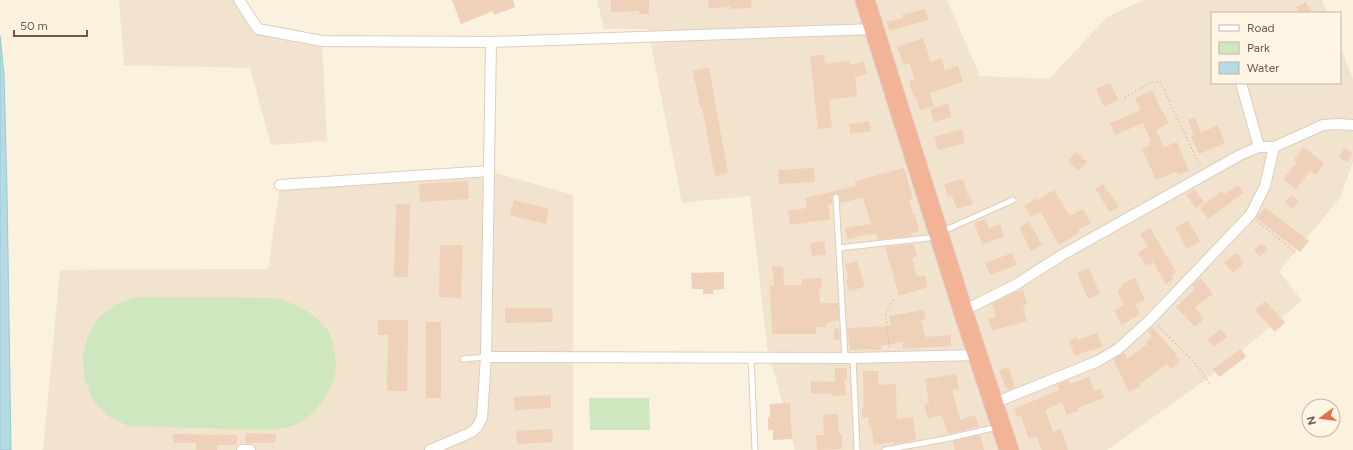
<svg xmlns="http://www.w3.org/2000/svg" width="1353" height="450" font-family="Figtree,sans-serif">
<rect width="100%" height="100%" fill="#fbf1df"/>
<!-- residential -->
<path fill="#f2e3ce" d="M119,0H239L258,29L322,41L327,141L271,145L250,68L124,65Z
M597,0H947L980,76L1049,79L1107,17L1143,0H1322L1327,13H1212V83H1340V46L1353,79V162L1340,198L1279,271L1302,301L1200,384L1107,450H795L767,346L750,196L682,203L648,29H604Z
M489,171L573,195V450H43L60,270L268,269L280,185Z"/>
<!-- green -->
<path fill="#cee7bf" d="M136,297L276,298C296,304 312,311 325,327C331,334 334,345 334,353C335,358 336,364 336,369C334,388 320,409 304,420C294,427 282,428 269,430L128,426L108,416L93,400L84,378L83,355L88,335L100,316L117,304Z
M589,398H649L650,430H590Z"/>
<!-- water -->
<path fill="#b5dae3" stroke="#9cc9d4" d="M0,36L4,74L7,191L11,450H0Z"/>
<!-- building -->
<path fill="#efd0b8" d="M452,0H513L515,7L494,15L493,11L461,24Z
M611,0H649V14H639V11L611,12Z
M708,0H751L752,8L731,9L730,6L709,9Z
M1306,2L1311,13H1299L1296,7Z
M925,9L928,20L889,31L887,22L903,18L902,15Z
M923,38L931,62L941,58L945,70L958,66L963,82L930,93L934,106L920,110L916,97L914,98L909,81L915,79L909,63L904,65L897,47Z
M824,55L825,64L849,61L850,65L864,62L867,74L855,77L857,96L829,100L832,128L818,129L810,56Z
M709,68L728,173L715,176L702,107L700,108L693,71Z
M1110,83L1118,100L1104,107L1096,89Z
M1152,90L1162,112H1163L1169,123L1156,130L1164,147L1177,142L1189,171L1178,175L1176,172L1156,180L1142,149L1150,145L1149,142L1151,141L1143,123L1115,135L1110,123L1141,110L1135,98Z
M948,104L951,117L934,122L930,109Z
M1195,117L1201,133L1218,125L1225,143L1199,154L1191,137L1194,136L1188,120Z
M869,121L871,131L850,134L849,124Z
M962,129L965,143L938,150L934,137Z
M1303,147L1324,163L1316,175L1310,171L1296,189L1283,179L1297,162L1294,160Z
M1344,148L1352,153L1348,162L1339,158Z
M1076,152L1087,162L1078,171L1068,161Z
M814,168L815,182L779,184L778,170Z
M904,168L913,199L909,200L913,214H915L919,231L911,233L912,236L878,240L876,233L847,239L845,228L871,224L863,198L840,203V195L836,193L832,196V204L828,205L830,219L790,225L788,211L807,208L805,198L856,186L855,181Z
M963,179L968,196L970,195L973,204L957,209L952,196L948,197L944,184Z
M468,181L469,199L420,202L419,184Z
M1103,184L1119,207L1110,212L1095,189Z
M1238,185L1244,193L1208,219L1200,207L1222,191L1224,194Z
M1194,189L1204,202L1196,208L1186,195Z
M1054,190L1070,216L1083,209L1091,223L1078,230L1080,232L1059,245L1041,212L1031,217L1024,206L1037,198L1038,200Z
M1292,195L1299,201L1292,209L1285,202Z
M514,200L549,209L546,224L510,215Z
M396,204H410L408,277H394Z
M1265,207L1309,241L1300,252L1256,218Z
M986,219L989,228L1000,224L1004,237L982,244L974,223Z
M1188,221L1200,241L1187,249L1175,228Z
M1029,222L1042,245L1031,251L1019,227Z
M1150,228L1176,272L1171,276L1173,279L1166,284L1153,262L1146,266L1138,253L1148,247L1140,234Z
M824,241L826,254L812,256L810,243Z
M1261,243L1268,249L1260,257L1254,250Z
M914,244L917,256L912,258L917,277L925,275L928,287L899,296L885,247Z
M440,245H463L461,298L439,297Z
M1012,253L1017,265L990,275L985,263Z
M1236,253L1244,263L1233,273L1224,262Z
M857,261L865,287L849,291L846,280L849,279L845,264Z
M783,266L784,285H802V279L821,278L822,287H819L820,303H838L839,320L826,323V327H816V334H772L770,286H774L772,267Z
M1089,268L1100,294L1088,299L1077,273Z
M724,272V289L713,290V294H703V289H692L691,273Z
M1135,278L1145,300L1135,304L1140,314L1122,325L1114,311L1124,305L1117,290L1123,286L1122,284Z
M1201,278L1213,294L1195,307L1204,319L1195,327L1176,307L1195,289L1192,285Z
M1023,290L1027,304L1023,306L1027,321L992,331L988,319L996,316L992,304L1013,293Z
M1265,301L1285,322L1275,332L1255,310Z
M505,308H552L553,322L505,323Z
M923,310L926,319L921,320L925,337L951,335V346L903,349V342L881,346V350H871V349L850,350L847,328L891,326L889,316Z
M378,320H408L407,391H387L388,335H378Z
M426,322H441V398H426Z
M1152,327L1176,354L1175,355L1180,361L1171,369L1167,364L1139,384L1141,386L1129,392L1113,359L1123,353H1125L1127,359L1147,344L1145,342L1152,338L1148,330Z
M839,328L840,340H834V329Z
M1221,329L1227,337L1214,347L1208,339Z
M1097,333L1103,346L1094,350L1093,349L1075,356L1069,341L1076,337L1078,340Z
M1241,349L1246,357L1219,377L1213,369Z
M1009,367L1015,387L1009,390L1008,388L1006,389L999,370Z
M835,368H847V379H844L846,395L832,396V394L811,393V381L835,382Z
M863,371H878V385L896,384L897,419L913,417L916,440L894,444V442L874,445L871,427L869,428L868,417L862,418V408H864Z
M956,374L959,389L952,390L960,420L975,415L979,426L978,427L948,434L942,415L928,419L924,404L929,403L925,379Z
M1089,377L1094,391L1101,389L1104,398L1078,408L1079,410L1067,415L1062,402L1045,410L1053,432L1061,429L1068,450H1042L1036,436L1029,439L1021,416L1017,417L1014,409L1059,390L1057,385L1068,380L1070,384Z
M551,395V408L515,410L514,397Z
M790,403L792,439L773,440V430H768V417H770V404Z
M838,414L839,434H842V449L817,450L816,435H824L823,415Z
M552,429L553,442L517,444L516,431Z
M246,433L276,434L275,443H245Z
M173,434L237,435V445H217V450H196V443H173Z
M980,435L984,450H955L953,441Z"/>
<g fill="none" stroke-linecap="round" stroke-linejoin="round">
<!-- lane casing -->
<g stroke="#decdbc" stroke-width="7">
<path id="lane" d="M836,197L845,358
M941,232L1013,200
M839,248L937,237
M751,357L755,450
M853,358L857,450
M463,359L486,357
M885,450L945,439L998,427"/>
</g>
<!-- street casing -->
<g stroke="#decdbc" stroke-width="12">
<path id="street" d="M239,0L258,29L322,41L491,42L875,29
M1241,83L1259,147
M280,185L489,171
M963,311L1015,285L1062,255L1240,155L1259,147H1274L1323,125L1338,124L1353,125
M486,357L853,358L978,355
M994,403L1098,361L1118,349L1150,320L1251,214L1265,186L1274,147
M242,450H250
M430,450L472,432L477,427L482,418L486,357L491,42"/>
</g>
<!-- highway casing -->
<g stroke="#dad4cf" stroke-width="21">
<path id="highway" d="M865,0L963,311L1009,450"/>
</g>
<!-- path -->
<path stroke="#d3b49c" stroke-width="1.5" stroke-dasharray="1 3" stroke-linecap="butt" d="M1125,98L1151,82H1160L1200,166
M1257,221L1297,254
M1158,326L1195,363L1211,385
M889,347L886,315L894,298"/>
<!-- lane -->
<use href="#lane" stroke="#fff" stroke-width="5"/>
<!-- street -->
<use href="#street" stroke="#fff" stroke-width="10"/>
<!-- highway -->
<use href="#highway" stroke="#f3b397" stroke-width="19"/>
</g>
<!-- legend -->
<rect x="1211" y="12" width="130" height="72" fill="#fef5e5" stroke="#c5b6a6"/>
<rect x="1219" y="25" width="20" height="6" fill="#ffffff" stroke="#c5b6a6"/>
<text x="1247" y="32" font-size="12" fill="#705848">Road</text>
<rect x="1219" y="42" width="20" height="12" fill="#cee7bf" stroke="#c5b6a6"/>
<text x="1247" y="52" font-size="12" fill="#705848">Park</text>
<rect x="1219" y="62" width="20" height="12" fill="#b5dae3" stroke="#c5b6a6"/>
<text x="1247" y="72" font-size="12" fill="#705848">Water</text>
<!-- north arrow -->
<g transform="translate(1321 418) rotate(255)"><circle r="19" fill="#fef5e5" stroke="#c5b6a6"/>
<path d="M0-3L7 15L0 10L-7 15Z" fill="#e17048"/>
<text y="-6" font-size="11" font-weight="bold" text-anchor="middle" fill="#705848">N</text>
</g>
<!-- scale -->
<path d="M14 30v6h73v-6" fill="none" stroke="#705848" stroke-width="2"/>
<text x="20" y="30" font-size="12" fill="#705848" stroke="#fef5e5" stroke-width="3" paint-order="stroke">50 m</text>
</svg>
